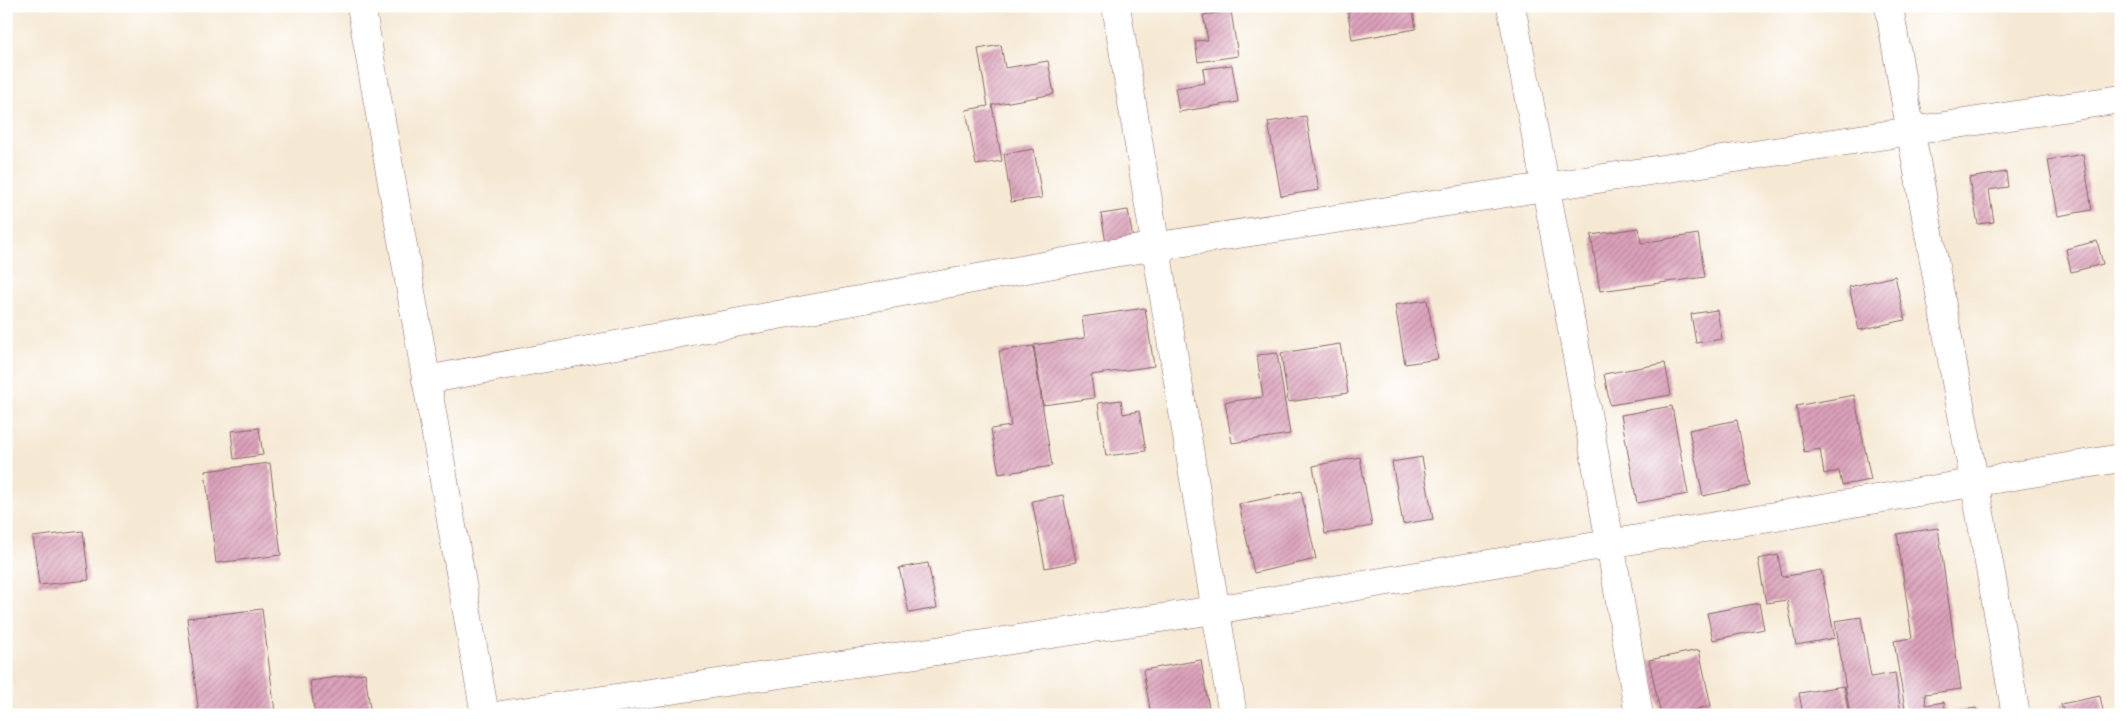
<svg xmlns="http://www.w3.org/2000/svg" width="2127" height="721" font-family="Mynerve,sans-serif">
<defs>
<pattern id="building-hatch" width="6" height="6" patternUnits="userSpaceOnUse" patternTransform="scale(1.25)"><rect width="6" height="6" fill="#dba1ba"/><path d="M-1 1l2-2M0 6l6-6M5 7l2-2" fill="none" stroke="#b48397"/></pattern>
</defs>
<rect width="100%" height="100%" fill="#fff"/>
<filter id="ink" filterUnits="userSpaceOnUse"><feTurbulence type="fractalNoise" baseFrequency=".02" numOctaves="2"/><feDisplacementMap in="SourceGraphic" scale="10" xChannelSelector="R" yChannelSelector="G"/><feConvolveMatrix kernelMatrix="1 2 1 2 8 2 1 2 1" color-interpolation-filters="sRGB"/></filter>
<filter id="wash" filterUnits="userSpaceOnUse"><feTurbulence type="fractalNoise" baseFrequency=".0096" numOctaves="4" result="noise"/><feDisplacementMap in="SourceGraphic" scale="20" xChannelSelector="R" yChannelSelector="G"/><feGaussianBlur stdDeviation="1.12" result="paint"/><feColorMatrix in="noise" values="0 0 0 0 0 0 0 0 0 0 0 0 0 0 0 0 0 1.4 0 .05"/><feComposite in="paint" operator="in"/></filter>
<g filter="url(#wash)">
<rect width="100%" height="100%" fill="#f6e9d4"/>
<g id="blocks">
<!-- building -->
<path fill="url(#building-hatch)" d="M1347,6H1412L1416,29L1352,40Z
M1231,11L1238,56L1198,62L1195,41L1208,40L1203,15Z
M1001,45L1005,68L1048,61L1054,94L992,105L1002,161L976,165L966,110L988,106L978,49Z
M1232,65L1238,102L1179,112L1175,88L1205,83L1203,69Z
M1306,116L1319,190L1281,196L1268,122Z
M1034,149L1042,198L1011,202L1004,154Z
M2083,154L2092,210L2058,216L2048,160Z
M2006,172L2008,187L1989,190L1994,222L1978,224L1969,178Z
M1128,210L1134,245L1107,249L1101,214Z
M1639,228L1641,243L1698,234L1705,277L1600,291L1591,235Z
M2097,241L2103,264L2071,272L2066,249Z
M1895,276L1905,320L1859,330L1849,287Z
M1427,300L1438,359L1405,364L1395,305Z
M1145,308L1154,366L1091,375L1094,398L1043,405L1034,345L1085,338L1082,317Z
M1717,310L1722,339L1696,343L1691,314Z
M1340,344L1348,393L1288,402L1281,353Z
M1033,346L1052,466L999,474L991,429L1011,426L999,351Z
M1277,353L1290,434L1232,443L1225,402L1263,397L1257,355Z
M1665,363L1671,395L1610,405L1604,374Z
M1854,395L1871,480L1842,485L1839,471L1824,474L1820,449L1804,452L1796,406Z
M1121,400L1123,414L1139,411L1146,451L1106,456L1098,403Z
M1672,406L1688,494L1637,503L1621,415Z
M1737,420L1750,486L1703,496L1689,430Z
M259,428L263,455L234,459L231,431Z
M1360,457L1372,526L1325,534L1313,466Z
M1422,457L1433,519L1403,524L1392,462Z
M270,463L281,555L216,563L205,471Z
M1301,491L1316,559L1254,573L1239,504Z
M1063,495L1076,562L1045,568L1032,501Z
M1938,528L1961,689L1925,694L1926,705L1944,702L1946,713L1976,708L1977,715H1906L1894,641L1912,638L1897,534Z
M83,531L89,580L39,585L33,537Z
M1778,555L1782,577L1821,570L1835,638L1796,645L1787,600L1766,603L1758,559Z
M928,563L937,608L909,613L899,568Z
M1759,603L1764,629L1713,640L1707,613Z
M262,609L275,712L248,715H199L187,618Z
M1861,617L1871,677L1895,673L1901,714L1850,715L1835,621Z
M1699,650L1711,706L1671,715H1661L1649,660Z
M1201,660L1210,715H1151L1143,670Z
M365,673L371,715H315L310,681Z
M1844,686L1849,715H1803L1799,693Z
M2100,696L2104,715H2064L2061,704Z"/>
</g>
</g>
<g filter="url(#ink)">
<use href="#blocks" fill-opacity="0" stroke="#866666" stroke-width="1"/>
<g fill="none" stroke-linecap="round" stroke-linejoin="round">
<!-- street casing -->
<g stroke="#866666" stroke-width="29">
<path id="street" d="M361,6L485,715
M1116,6L1233,715
M1511,6C1557,242 1600,478 1639,715
M1889,6C1929,243 1975,478 2016,715
M426,380L1113,253L2121,99
M501,715L1215,610L2121,458"/>
</g>
<!-- street -->
<use href="#street" stroke="#fff" stroke-width="28"/>
</g>
</g>
<!-- margin -->
<rect width="2127" height="721" fill="none" stroke="#fff" stroke-width="25"/>
</svg>
